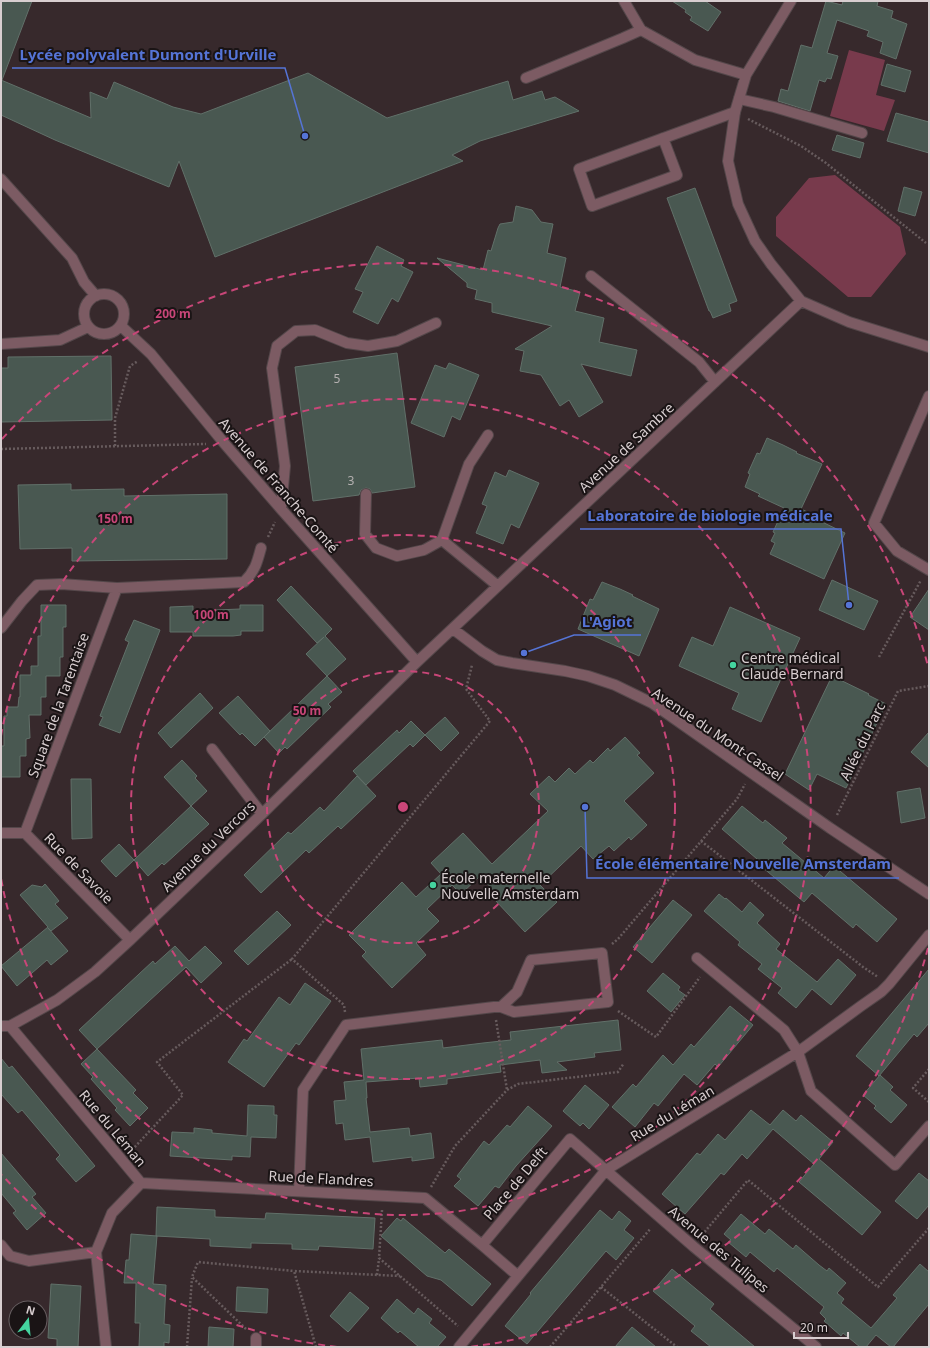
<svg xmlns="http://www.w3.org/2000/svg" width="930" height="1348" font-family="'Noto Sans',sans-serif">
<rect width="100%" height="100%" fill="#37292c"/>
<!-- green -->
<path fill="#783a4c" d="M849,50L885,60L876,95L895,100L884,131L830,116Z
M835,175L900,227L906,254L871,297H848L776,236V217L809,178Z"/>
<!-- building -->
<path fill="#495851" stroke="#617069" d="M1,1H32L2,80H1Z
M672,1H705L721,12L708,31L690,20L692,17L685,12L686,10Z
M826,1L842,5L843,1H878L877,6L893,11L891,18L907,24L896,59L880,53L883,42L867,36L869,31L837,20L827,53L838,56L831,79L827,78L825,82L819,80L810,111L778,101L781,89L788,91L801,45L812,48Z
M887,64L911,71L905,92L881,85Z
M308,73L387,118L508,81L513,100L542,91L545,100L555,97L579,111L480,141L452,155L463,161L215,257L179,161L169,187L55,140L1,115V80L91,118L90,92L107,99L114,82L173,107L201,114Z
M896,113L929,122V153L887,141Z
M837,135L864,143L860,158L832,150Z
M904,187L922,192L915,216L898,211Z
M695,188L737,301L729,304L731,311L713,318L710,311H709L667,198Z
M516,206L532,210L541,222L553,224L547,253L566,258L560,287L580,292L575,311L604,318L599,342L637,350L631,376L581,364L603,402L579,417L569,400L560,406L541,375L520,371L524,351L515,349L552,326L492,312V303L475,299L477,290L467,287V283L437,258L483,270L488,250L491,251L498,228L500,224L513,222Z
M377,246L404,260L401,266L413,272L398,302L392,298L378,324L353,312L363,292L355,289Z
M397,353L415,487L372,493L370,489L366,488L361,490L359,495L313,501L295,367Z
M111,356L112,420L1,422V368H8V357Z
M449,363L479,375L460,420L452,416L444,437L411,423L435,365L446,369Z
M767,438L783,445L797,452L796,453L822,464L801,509L818,517L817,518L821,520L820,521L845,533L824,579L770,554L775,543L771,541L775,533L773,532L784,508L758,496L760,494L745,487L750,474L748,473L757,453L760,454Z
M509,470L539,483L519,528L511,524L503,544L476,533L487,506L482,504L495,472L506,477Z
M71,484V490L124,489V496L227,494V559L72,561V548L20,549L18,485Z
M832,580L878,601L864,630L819,610Z
M602,582L620,589L633,595L632,596L659,609L639,656L578,629L590,599L593,600Z
M291,586L332,629L325,636L346,659L327,676L306,654L324,637L317,643L277,600Z
M929,589V630L910,617Z
M41,605H66V627H63V657H60V676H46V697H41V715H29L30,738L26,739V756H20V777H1V746H4V716H7V707H18L19,697H20V675H31V666H38V636H41Z
M240,605H263V631H241V635L233,636H193V632H170V607L193,606V611L240,609Z
M730,607L800,638L761,722L732,709L739,693L679,666L692,637L713,646Z
M134,620L160,630L120,733L99,725L103,717L100,716L129,642L125,640Z
M327,676L342,692L328,704L331,707L287,749L285,747L279,753L264,737Z
M832,676L869,694L868,695L886,704L846,788L817,774L809,790L785,774Z
M200,693L213,708L171,748L158,733Z
M238,696L270,731L255,746L242,733L240,735L219,713Z
M445,717L459,733L441,751L425,735Z
M411,721L425,735L413,747L410,744L366,785L353,771L397,730L399,733Z
M929,732V768L911,752Z
M625,737L640,753L637,755L654,773L624,801L647,825L631,840L629,837L614,851L609,846L593,859L581,846L540,885L557,902L525,932L495,900L499,896L480,876L461,894L452,885L427,909L439,921L416,943L426,955L392,988L362,956L366,952L349,935L402,882L416,897L441,874L431,863L463,833L492,864L548,811L530,794L549,776L555,782L569,768L575,774L590,760L593,763L608,748L610,751Z
M182,760L197,776L195,778L207,791L191,806L164,777Z
M357,776L376,796L341,829L338,826L309,853L306,850L261,893L244,875L288,832L291,834L320,807L324,811Z
M71,779H91L92,838L72,839Z
M920,788L925,818L901,823L897,792Z
M191,806L209,824L164,865L162,863L148,876L134,860Z
M742,806L763,823L765,820L787,838L782,843L824,878L834,866L897,919L877,942L856,924L853,928L812,893L804,902L762,867L764,865L722,829Z
M119,844L134,860L116,877L101,861Z
M45,884L59,901L55,904L68,918L51,931L48,928L68,951L51,965L47,960L17,986L1,966L48,927L20,895L32,885L42,887Z
M719,894L725,899L726,898L742,912L750,902L764,915L757,923L780,944L776,949L817,982L838,959L856,975L831,1005L812,989L796,1008L778,993L782,988L758,969L762,964L738,945L740,942L704,911Z
M673,900L692,915L652,963L633,947Z
M277,911L291,925L248,965L234,951Z
M175,946L189,961L205,946L222,963L201,983L186,967L97,1049L79,1030L153,961L155,964Z
M929,969V1023L917,1037L914,1034L879,1076L856,1056Z
M663,973L680,987L678,990L685,995L671,1012L647,991Z
M305,983L331,1001L299,1045L296,1043L264,1087L228,1062L244,1039L247,1041L279,997L290,1005Z
M730,1006L753,1025L718,1067L715,1064L697,1085L684,1074L658,1106L654,1103L635,1127L612,1107L633,1084L636,1087L663,1055L673,1065L691,1044L694,1047Z
M618,1020L621,1050L594,1053L595,1057L557,1062L567,1070L542,1073L540,1060L500,1065L501,1072L447,1079V1084L420,1087L419,1078L366,1082L367,1098H366L370,1132L409,1128L410,1136L431,1133L434,1158L412,1161V1157L373,1162L370,1137L345,1140L343,1123L336,1124L334,1101L346,1100L344,1082L364,1080L361,1049L442,1040L443,1048L483,1043L511,1040L510,1032Z
M97,1049L136,1090L133,1093L148,1108L130,1126L115,1110L117,1108L91,1079L93,1077L81,1064Z
M1,1058L9,1068L12,1066L95,1166L76,1182L56,1159L60,1155L22,1110L18,1113L1,1094Z
M880,1075L893,1087L890,1090L907,1105L891,1123L874,1108L876,1106L863,1095Z
M585,1085L609,1105L589,1129L583,1123L580,1126L563,1111Z
M248,1105L274,1106V1115H277L276,1138L251,1137L250,1157L232,1156V1160L170,1156L172,1132L194,1133V1128L212,1130V1133L247,1136Z
M528,1106L552,1126L516,1166L499,1188L495,1186L478,1206L454,1186L461,1179L457,1176L484,1141L489,1145L507,1125L510,1127Z
M751,1110L770,1125L783,1110L796,1121L801,1115L833,1142L819,1159L881,1212L862,1235L799,1182L814,1164L773,1129L747,1159L742,1154L724,1175L721,1173L685,1214L662,1194L697,1153L700,1155L718,1134L725,1140Z
M1,1153L36,1194L32,1197L46,1213L27,1230L13,1213L16,1211L1,1193Z
M919,1173L929,1181V1205L917,1219L895,1201Z
M157,1207L215,1210V1217L265,1219L266,1213L375,1218L373,1249L319,1246L318,1250L292,1249V1244L251,1243V1248L210,1246V1239L156,1236Z
M600,1210L612,1220L619,1211L631,1221L624,1230L634,1238L616,1260L606,1251L527,1344L505,1326L531,1294L530,1293Z
M741,1214L765,1234L769,1229L793,1249L796,1245L819,1265L827,1271L829,1268L846,1283L837,1293L844,1299L841,1303L871,1328L897,1298L893,1295L920,1264L929,1272V1304L893,1347H891L876,1335L866,1347H860L843,1333L841,1336L824,1321L826,1319L820,1313L824,1307L777,1268L774,1272L750,1252L746,1257L728,1242L731,1240L724,1234Z
M397,1218L401,1221L403,1218L445,1253L449,1249L491,1284L472,1306L441,1280L427,1276L381,1236Z
M131,1234L157,1236L153,1284L166,1285L164,1324L170,1325L169,1343L164,1342V1347H139L140,1323H135L136,1283H124L126,1260H129Z
M672,1269L714,1304L710,1309L755,1347H711L691,1331L695,1326L653,1291Z
M51,1284L81,1286L78,1347H57V1339L48,1338Z
M237,1287L268,1289L267,1313L236,1311Z
M350,1292L369,1308L348,1332L330,1316Z
M397,1299L414,1314L418,1308L432,1319L429,1323L446,1337L437,1347H419L400,1331L398,1333L381,1318Z
M209,1327L234,1329L233,1347H208Z
M632,1327L656,1347H615Z"/>
<g fill="none" stroke-linecap="round" stroke-linejoin="round">
<!-- service casing -->
<g stroke="#54474a" stroke-width="12">
<path id="service" d="M526,78L623,38L641,30
M739,99L774,107L862,133
M663,138L677,175L592,206L579,169L735,112
M256,1347V1338"/>
</g>
<!-- minor casing -->
<g stroke="#54474a" stroke-width="12">
<path id="minor" d="M624,1L641,30L695,60L746,75
M791,1L746,75L735,112L728,161L738,204L755,241L771,264L801,301L849,322L929,347
M1,179L72,258L84,282L96,296
M591,276L699,362L715,382
M84 314a20 20 0 1 1 40 0a20 20 0 1 1-40 0Z
M121,326L151,354L224,443L281,509L417,662
M1,344L60,340L88,327
M929,396L874,523L897,551L929,570
M488,435L469,464L442,540L498,586
M366,494L365,534L376,548L397,556L424,550L442,540
M281,509L285,466L272,368L277,346L296,331L315,330L347,343L368,346L397,341L436,323
M117,588L244,582C255,571 257,563 261,548
M1,628L22,601L37,585L61,584L117,588L25,833
M453,629L482,651L497,660L512,663L565,671L588,676L615,685L652,703L830,828L929,894
M212,749L262,814
M1,833H25L130,940
M697,958L784,1030L798,1052L811,1091L895,1165L929,1126
M1,1026H10L57,1000L95,972L130,940L262,814L417,662L801,301
M10,1026L141,1183L112,1213L96,1252L106,1347
M141,1183L425,1198L482,1245
M299,1191L303,1090L346,1025L494,1007H501L514,1012L608,1002L602,953L531,960L517,992L501,1007
M1,1245L10,1256L29,1261L96,1252
M518,1276L482,1245L570,1139L694,1247L816,1347
M459,1347L606,1170L798,1052L861,1006L881,992L889,984L929,935"/>
</g>
<!-- path -->
<path stroke="#675b5d" stroke-width="2.5" stroke-dasharray="2 2" stroke-linecap="butt" d="M748,119L801,146L826,163L926,243
M115,446V418L130,366L138,361
M1,449L206,444
M268,537L275,522
M879,657L921,580
M837,815L898,691L929,686
M701,841L863,967L878,977
M612,944L618,939L737,799L745,784
M618,1011L656,1037L700,977
M345,1012L344,1005L292,959L490,721L466,689L472,665
M496,1020L507,1090
M929,1069L913,1088L929,1102
M132,1150L183,1095L157,1062L292,959
M431,1187L455,1146L507,1090L518,1084L618,1072L624,1063
M382,1210L379,1258L458,1326
M702,1235L748,1180L878,1287L929,1228
M377,1275L379,1259
M601,1287L677,1347
M246,1329L192,1277L198,1262L294,1271
M187,1347L192,1278
M316,1347L294,1271L400,1276
M550,1347L651,1228"/>
<!-- service -->
<use href="#service" stroke="#7c5b63" stroke-width="10"/>
<!-- minor -->
<use href="#minor" stroke="#7c5b63" stroke-width="10"/>
</g>
<!-- distance rings -->
<g fill="none" stroke="#c84678" stroke-width="2" stroke-dasharray="7 5">
<circle cx="403" cy="807" r="136"/>
<circle cx="403" cy="807" r="272"/>
<path d="M1 736A408 408 0 1 1 1 878"/>
<path d="M928 948A544 544 0 0 1 469 1347M337 1347A544 544 0 0 1 2 1175M2 439A544 544 0 0 1 928 666"/>
</g>
<!-- markers -->
<g fill="#44d49f" stroke="#1a1415" stroke-width="1.5">
<circle cx="733" cy="665" r="4"/>
<circle cx="433" cy="885" r="4"/>
</g>
<g text-anchor="middle" dominant-baseline="central" stroke-width="4" stroke-linejoin="round" paint-order="stroke">
<!-- number labels -->
<g font-size="12" fill="#b4b0b0">
<text x="337" y="378">5</text>
<text x="351" y="480">3</text>
</g>
<!-- street labels -->
<g font-size="14" fill="#d8ced0" stroke="#1a1415">
<text transform="translate(626 447) rotate(-43)">Avenue de Sambre</text>
<text transform="translate(279 485) rotate(49)">Avenue de Franche-Comté</text>
<text transform="translate(58 705) rotate(-70)">Square de la Tarentaise</text>
<text transform="translate(718 734) rotate(34)">Avenue du Mont-Cassel</text>
<text transform="translate(862 741) rotate(-64)">Allée du Parc</text>
<text transform="translate(208 846) rotate(-44)">Avenue du Vercors</text>
<text transform="translate(79 868) rotate(46)">Rue de Savoie</text>
<text transform="translate(672 1113) rotate(-31)">Rue du Léman</text>
<text transform="translate(113 1128) rotate(50)">Rue du Léman</text>
<text transform="translate(321 1178) rotate(3)">Rue de Flandres</text>
<text transform="translate(515 1183) rotate(-50)">Place de Delft</text>
<text transform="translate(719 1249) rotate(40)">Avenue des Tulipes</text>
</g>
<!-- poi labels -->
<g font-size="14" fill="#d8ced0" stroke="#1a1415" text-anchor="start">
<text x="741" y="657">Centre médical<tspan x="741" dy="16">Claude Bernard</tspan></text>
<text x="441" y="877">École maternelle<tspan x="441" dy="16">Nouvelle Amsterdam</tspan></text>
</g>
</g>
<circle cx="403" cy="807" r="6" fill="#c84678" stroke="#1a1415" stroke-width="2"/>
<g font-size="12" text-anchor="middle" font-weight="bold" fill="#c84678" stroke="#1a1415" stroke-width="4" stroke-linejoin="round" paint-order="stroke">
<text x="173" y="318">200 m</text>
<text x="115" y="523">150 m</text>
<text x="211" y="619">100 m</text>
<text x="307" y="715">50 m</text>
</g>
<!-- callouts -->
<path fill="none" stroke="#5574d6" stroke-width="1.5" d="M305 136L285 68H12M849 605L841 529H580M524 653L574 635H641M585 807L587 878H899"/>
<g fill="#5574d6" stroke="#1a1415" stroke-width="1.5">
<circle cx="305" cy="136" r="4"/>
<circle cx="849" cy="605" r="4"/>
<circle cx="524" cy="653" r="4"/>
<circle cx="585" cy="807" r="4"/>
</g>
<g font-size="15" text-anchor="middle" font-weight="bold" fill="#5574d6" stroke="#1a1415" stroke-width="4" stroke-linejoin="round" paint-order="stroke">
<text x="148" y="60">Lycée polyvalent Dumont d'Urville</text>
<text x="710" y="521">Laboratoire de biologie médicale</text>
<text x="607" y="627">L'Agiot</text>
<text x="743" y="869">École élémentaire Nouvelle Amsterdam</text>
</g>
<!-- border -->
<rect width="930" height="1348" fill="none" stroke="#d8ced0" stroke-width="4"/>
<!-- north arrow -->
<g transform="translate(28 1320) rotate(16)"><circle r="19" fill="#1a1415" stroke="#665e60"/>
<path d="M0-3L7 15L0 10L-7 15Z" fill="#44d49f"/>
<text y="-6" font-size="11" font-weight="bold" text-anchor="middle" fill="#d8ced0">N</text>
</g>
<!-- scale -->
<path d="M794 1332v6h54v-6" fill="none" stroke="#d8ced0" stroke-width="2"/>
<text x="800" y="1332" font-size="12" fill="#d8ced0" stroke="#1a1415" stroke-width="3" paint-order="stroke">20 m</text>
</svg>
